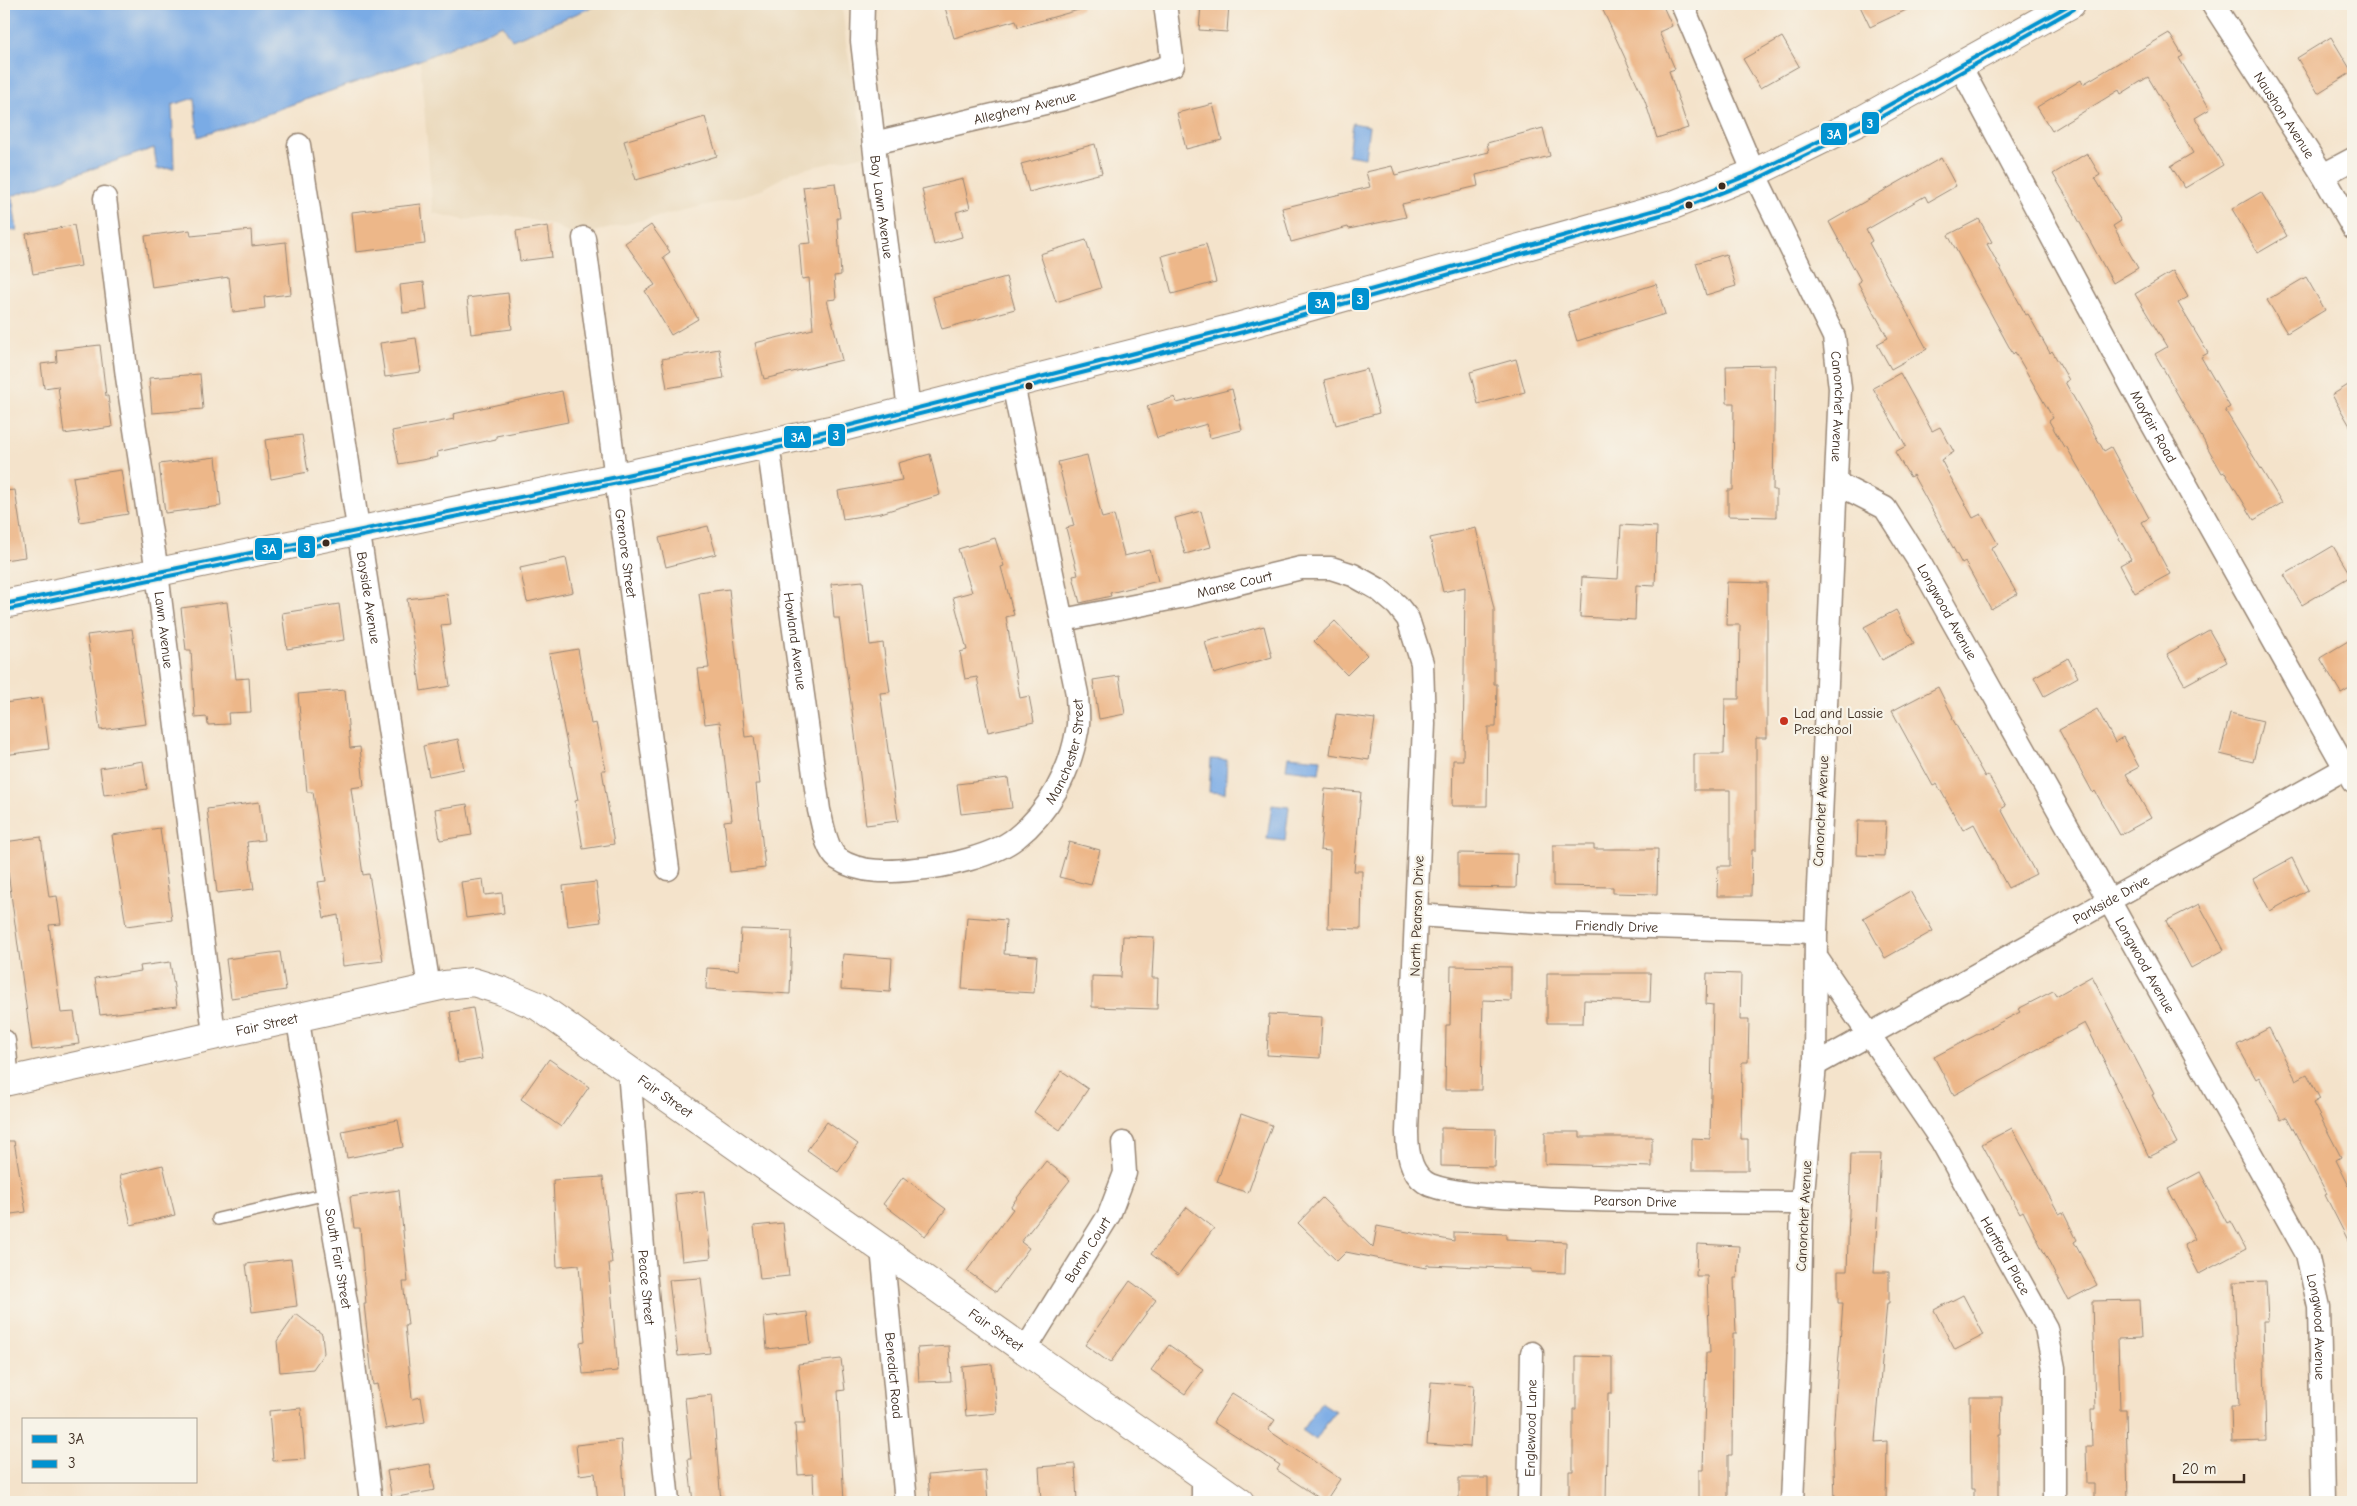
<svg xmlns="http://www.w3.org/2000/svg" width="2357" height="1506" font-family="'Comic Neue',sans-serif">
<rect width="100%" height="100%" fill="#f7f3e8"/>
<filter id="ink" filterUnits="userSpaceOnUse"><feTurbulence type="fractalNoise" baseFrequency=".02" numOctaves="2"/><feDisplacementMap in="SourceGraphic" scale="10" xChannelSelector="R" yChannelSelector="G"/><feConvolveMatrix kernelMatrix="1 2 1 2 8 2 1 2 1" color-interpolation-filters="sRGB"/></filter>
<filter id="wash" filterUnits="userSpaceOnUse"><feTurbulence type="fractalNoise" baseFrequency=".0096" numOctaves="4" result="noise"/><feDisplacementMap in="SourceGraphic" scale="20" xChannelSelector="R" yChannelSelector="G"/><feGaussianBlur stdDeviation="1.12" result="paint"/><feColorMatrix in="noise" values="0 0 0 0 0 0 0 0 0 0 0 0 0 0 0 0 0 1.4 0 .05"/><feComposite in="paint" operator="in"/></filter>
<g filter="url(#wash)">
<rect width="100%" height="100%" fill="#f4e3cb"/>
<!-- built -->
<path fill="#ead8ba" d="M600,4H842L846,42L866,155L794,171L761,190L732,199L601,230L578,238L554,225L508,215L465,220L433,213L420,60L504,25L512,40Z"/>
<!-- water -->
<path fill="#7aabe5" stroke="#5a6a82" d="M4,4H600L512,40L503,25L420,60L198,137L194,98L172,105L174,168L157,169L154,148L12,196L17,230L4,231Z
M1352,123L1369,126L1365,158L1348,155Z
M1288,756L1321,759L1319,773L1286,769Z
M1211,759L1227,760L1225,793L1209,792Z
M1272,805L1289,807L1285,841L1267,839Z
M1321,1402L1335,1411L1316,1440L1302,1430Z"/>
<g id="blocks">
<!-- building -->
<path fill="#edb789" d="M944,4H1081L1082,9L1018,27L1016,20L954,38Z
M1201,4H1229L1227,32L1199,30Z
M1600,4H1662L1672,26L1659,32L1675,69L1669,71L1688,128L1657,138L1645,101Z
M1859,4H1919L1870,27Z
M2169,33L2183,56L2179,58L2210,109L2195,118L2223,165L2185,188L2171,166L2193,153L2148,77L2121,94L2119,90L2052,131L2037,107L2081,80L2083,84Z
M1782,37L1799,66L1760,88L1743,59Z
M2331,37L2352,72L2318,93L2297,58Z
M1213,104L1222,140L1186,149L1177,113Z
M705,117L717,156L636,180L624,141Z
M1543,128L1550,156L1476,175L1478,186L1402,204L1406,217L1349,229L1348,227L1291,242L1282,208L1370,187L1366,172L1392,166L1395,175L1489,152L1487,143Z
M1095,144L1102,173L1029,192L1021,164Z
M2087,153L2100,175L2095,178L2121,221L2113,226L2138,268L2113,283L2074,212L2075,211L2053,174Z
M1941,158L1956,186L1928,202L1925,196L1866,230L1872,241L1869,243L1927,349L1891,369L1877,344L1888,338L1858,283L1861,281L1829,222Z
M963,179L970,208L956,212L962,237L934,245L922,189Z
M835,183L840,218H837L841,275L834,276L836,299L827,300L842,360L764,379L755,343L813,329L809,278L802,279L799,244L811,243L803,187Z
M2261,192L2287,236L2258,253L2232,209Z
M421,204L425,244L356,252L352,212Z
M1979,219L1992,242L1987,244L2026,315L2028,314L2050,353L2052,351L2069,380L2065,382L2104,451L2111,447L2149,518L2142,522L2170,574L2135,593L2120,565L2131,559L2066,446L2064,447L2049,421L2053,418L2015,352L2013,354L1948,235Z
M74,225L81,266L33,274L26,234Z
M651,225L670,252L663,257L698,319L671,335L645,291L655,285L625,243Z
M548,226L552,257L520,261L516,231Z
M190,230L191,236L251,230L252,246L286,242L291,294L264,297L265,308L233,312L229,277L152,288L145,236Z
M1086,240L1101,288L1056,302L1040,254Z
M1206,244L1216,282L1172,294L1162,256Z
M1726,254L1736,286L1706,295L1696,263Z
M2173,271L2188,297L2178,303L2208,353L2201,357L2230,407L2225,410L2282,503L2254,520L2225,472L2222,473L2155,354L2167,347L2135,294Z
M1006,277L1015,309L942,329L933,297Z
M2306,277L2325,310L2287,333L2267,300Z
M424,282L427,310L403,313L400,285Z
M1656,284L1665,314L1577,341L1568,312Z
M508,293L512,329L471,334L467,298Z
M416,338L421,372L385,377L380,343Z
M100,345L106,396H108L112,427L64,434L58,386L44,388L41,364L57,362L56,350Z
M719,349L724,378L667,388L662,359Z
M1516,359L1525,392L1478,404L1470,372Z
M1775,365L1773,490H1776V517L1728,516V490H1733L1734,403H1727L1726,366Z
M1367,369L1379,413L1336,425L1324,380Z
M1900,373L1932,431L1940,427L1954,452L1941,460L1973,518L1981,514L1998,544L1991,548L2017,594L1991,609L1965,562L1962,564L1913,475L1910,477L1895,452L1906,446L1873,388Z
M200,374L203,409L152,413L149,378Z
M2353,382V431L2332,395Z
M1232,389L1242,430L1210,438L1207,424L1157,438L1147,406L1175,397L1177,403Z
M562,391L568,422L496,436V439L437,452L438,457L399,464L392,431L454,419L453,414Z
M302,435L308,472L271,479L265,440Z
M930,454L940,495L881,513L843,519L838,491L902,480L898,463Z
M1087,455L1102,518L1114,515L1124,556L1150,550L1158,581L1110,593L1111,596L1080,603L1073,576L1078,575L1066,528L1074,526L1058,462Z
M216,457L221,506L165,513L159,464Z
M121,470L128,514L80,522L73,477Z
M15,490L25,557L4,560V491Z
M1201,511L1211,547L1185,554L1175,518Z
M1621,525L1657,527L1655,586L1636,585L1635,620L1580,617L1582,577L1618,579Z
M708,526L716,554L666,567L659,538Z
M1476,528L1494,609V684H1497L1496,727H1488L1487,806H1452L1453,760H1463L1465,587L1443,592L1430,538Z
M995,538L1004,566L1001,567L1014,615L1006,617L1020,698L1029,696L1034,722L988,732L977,677L965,679L960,652L967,650L953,597L972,592L958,549Z
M2333,546L2351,576L2302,605L2284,575Z
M566,558L573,592L527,602L520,568Z
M863,581L870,645L883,643L890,692L880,693L898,821L866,825L852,710L839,618H834L831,584Z
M1727,582L1767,583V738H1756V850H1752L1751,896H1717L1718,866H1730V790H1694V754H1724L1725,699H1739L1740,625H1726Z
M729,589L745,737L754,736L760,784H756L765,868L730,872L724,821L732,820L720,722L705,724L698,669L709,668L699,593Z
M447,594L451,624L441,625L450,686L421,691L407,599Z
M227,602L236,679L249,678L251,712L228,713L229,724L208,725L207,717L195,718L191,650H186L181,608Z
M339,604L344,640L287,649L282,613Z
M1896,610L1914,643L1882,660L1864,627Z
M1335,621L1367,655L1347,675L1314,641Z
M1264,626L1272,657L1214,674L1205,642Z
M132,629L146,724L100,730L87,635Z
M2209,630L2227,662L2185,685L2167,654Z
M2353,638V686L2341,693L2320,658Z
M578,649L591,724L596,723L606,770H602L614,844L583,849L575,801L578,800L549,654Z
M2068,658L2078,677L2044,696L2034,677Z
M1119,676L1125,714L1099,719L1093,680Z
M1938,687L1953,717L1952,718L1985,777L1988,775L2006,806L2001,809L2036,874L2008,888L1974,824L1963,830L1937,784L1933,786L1892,711Z
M345,690L350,748L360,747L364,786L351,788L363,875L369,874L383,961L343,966L338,915L324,918L318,882L326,881L313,792H307L298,694Z
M42,698L49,749L4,755V703Z
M2097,709L2115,742L2123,737L2139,767L2126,774L2151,818L2120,835L2095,791L2093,793L2059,730Z
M2230,713L2263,721L2253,762L2220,754Z
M1336,714L1375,719L1369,760L1330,754Z
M458,739L464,769L429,776L423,746Z
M143,761L147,789L104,795L100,768Z
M1008,778L1012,808L961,814L957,784Z
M1325,789L1361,792L1354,871H1362L1361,929L1328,928L1330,851L1320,850Z
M259,802L264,840L247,842L254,889L217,893L207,809Z
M467,804L472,835L440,840L435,809Z
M1858,821H1886L1884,856L1857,855Z
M160,828L172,920L126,926L112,835Z
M41,837L49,897L57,896L61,924L49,925L61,1013L74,1012L79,1044L32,1050L4,842Z
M1069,842L1100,850L1091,885L1059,877Z
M1553,845H1594V849H1658L1657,894L1613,893V887L1553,886Z
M1458,853L1517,854L1516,888L1458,887Z
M2292,858L2308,890L2270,911L2253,879Z
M483,879L485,895L502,893L504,913L466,918L461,882Z
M596,882L601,922L568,926L563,886Z
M1910,891L1933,931L1885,958L1863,918Z
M2199,904L2224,950L2191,968L2166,921Z
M967,917L1006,920L1004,954L1037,956L1034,993L962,989Z
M741,929L792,931L790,994L706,989L707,968L739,970Z
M1123,936L1154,937L1152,978H1158L1157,1009L1092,1007V976L1121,977Z
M280,952L286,990L231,998L226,959Z
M843,954L892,958L890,992L841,989Z
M170,962L177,1006L100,1015L95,978L141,971L140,966Z
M1451,966L1511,967V1001L1483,1000L1481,1090H1445L1446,1025H1450Z
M1547,973H1651L1650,1002L1584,1000L1583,1023H1547Z
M1707,973L1741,974L1740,1020H1749L1748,1062H1742L1741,1139H1748V1170H1692V1138L1710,1139L1713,1005L1706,1004Z
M2092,976L2154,1094L2152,1095L2177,1143L2149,1157L2114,1083L2115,1082L2085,1023L1954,1095L1934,1057L2020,1012L2018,1009L2053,991L2056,996Z
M473,1008L482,1059L458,1063L450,1012Z
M1269,1014L1322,1017L1320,1058L1267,1055Z
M2269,1028L2296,1080L2307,1074L2320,1099L2313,1103L2341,1157L2336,1160L2353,1194V1250L2325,1195L2327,1194L2287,1117L2281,1120L2259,1077L2256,1079L2237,1045Z
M549,1059L589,1087L561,1127L521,1099Z
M1062,1071L1088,1089L1060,1130L1034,1112Z
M1241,1114L1272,1125L1248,1193L1217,1182Z
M398,1120L403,1147L347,1158L342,1131Z
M827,1122L858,1144L838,1172L807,1150Z
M1441,1128L1496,1129L1495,1167L1441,1166Z
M2012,1128L2059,1214L2063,1212L2077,1240L2074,1242L2097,1285L2068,1300L2023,1211L2020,1213L1982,1144Z
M1545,1132H1580V1137H1652V1167L1545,1164Z
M4,1141H14L26,1212L4,1215Z
M1851,1154H1881L1874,1272H1889V1303H1887L1875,1442L1887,1441L1886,1502H1835L1833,1431L1843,1303H1838V1271H1847Z
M1046,1161L1070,1180L1021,1242L1029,1248L996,1292L967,1271L1013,1209L1010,1207Z
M163,1165L175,1215L131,1225L120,1175Z
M2200,1172L2227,1223L2231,1221L2246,1249L2199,1274L2184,1245L2195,1239L2168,1189Z
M603,1177L612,1263H609L618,1371L583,1374L580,1342L585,1341L579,1265L557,1267L553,1180Z
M903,1177L946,1209L925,1236L883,1204Z
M399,1190L408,1282H403L408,1325H405L412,1399L421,1397L425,1422L386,1429L377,1384L373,1385L364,1304H366L360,1228H354L350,1197Z
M704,1191L711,1258L682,1261L675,1194Z
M1322,1198L1373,1248L1377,1226L1454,1241V1232L1506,1234V1239L1566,1242L1565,1273L1531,1272V1269L1427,1265L1426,1268L1346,1252L1337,1261L1298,1223Z
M1187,1207L1214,1228L1178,1275L1151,1254Z
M783,1223L789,1276L760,1279L754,1226Z
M1697,1244L1739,1246L1737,1278H1734L1736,1334H1733L1732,1455H1728V1502H1699V1470H1703L1706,1353H1710L1707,1276H1696Z
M291,1259L297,1306L252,1312L246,1264Z
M701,1278L710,1353L678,1356L669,1280Z
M1130,1281L1156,1300L1110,1363L1085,1345Z
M2266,1281L2268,1321H2263L2266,1441L2232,1442L2231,1406H2239L2234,1282Z
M1963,1295L1984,1335L1955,1350L1934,1310Z
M2139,1300L2141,1338L2118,1339L2120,1409H2126L2128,1502H2094V1484H2087L2086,1446H2092L2091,1410H2095L2092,1301Z
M807,1312L811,1344L767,1349L764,1317Z
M296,1314L322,1334L324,1353L313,1369L280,1372L277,1341Z
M1169,1345L1203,1369L1185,1394L1151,1370Z
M949,1346L951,1381L919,1382L917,1348Z
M1576,1356L1612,1357V1393H1608L1606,1502H1569V1471H1573V1409H1576Z
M841,1359L845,1390L838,1391L844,1502H814L813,1474L798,1475L795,1424H805L798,1364Z
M992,1364L997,1413L966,1416L962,1367Z
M1431,1382L1474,1385L1470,1447L1427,1444Z
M1232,1393L1275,1420L1268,1430L1340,1479L1325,1502L1277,1470L1280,1465L1213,1422Z
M712,1395L721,1502H693L688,1459H691L685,1398Z
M1970,1397H2002L2001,1434H1999V1502H1974V1489H1971Z
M301,1408L305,1459L273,1461L269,1411Z
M621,1440L625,1502H598L595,1473L579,1475L576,1445Z
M430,1464L435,1490L392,1498L387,1471Z
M1075,1464L1077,1502H1041L1039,1467Z
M985,1470L988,1502H930L928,1475Z
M1459,1478H1488V1502H1459Z"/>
</g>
</g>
<g filter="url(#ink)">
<use href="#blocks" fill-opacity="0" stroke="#988674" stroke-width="1"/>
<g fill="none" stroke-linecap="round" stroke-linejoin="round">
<!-- service casing -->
<g stroke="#988674" stroke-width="14">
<path id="service" d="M218,1219L327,1194"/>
</g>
<!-- minor casing -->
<g stroke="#988674" stroke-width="25">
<g id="minor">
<path id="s1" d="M863,4L862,41L877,171L909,409"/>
<path id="s2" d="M1682,4L1754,173L1834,337L1840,388L1816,932L1815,1065L1802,1203L1799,1345L1792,1502"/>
<path id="s3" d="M2213,4L2323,175L2353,228"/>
<path id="s4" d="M1960,66L2151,422L2353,782"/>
<path id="s5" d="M874,143L1062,99L1173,65L1165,4"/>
<path id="s6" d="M299,145L429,988"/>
<path d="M2323,175L2353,159"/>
<path id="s7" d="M105,198L127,377L157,572L214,1034"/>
<path id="s8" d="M584,238L668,869"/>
<path id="s9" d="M768,444L819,810C823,825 826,850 838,859C860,874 891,872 916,869C946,867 993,856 1016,838C1049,812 1070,772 1077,731C1080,720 1077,706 1077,694L1013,384"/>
<path id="s10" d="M1836,483L1885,508L1920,563L2307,1254L2319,1307L2323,1502"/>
<path id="s11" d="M1063,620L1185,596L1301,568H1331L1353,575L1378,589L1397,605L1408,619L1422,663L1424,724L1407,1132C1407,1151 1410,1176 1430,1185C1459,1196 1508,1196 1540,1198C1627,1202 1715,1202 1802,1203"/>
<path id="s12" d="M1417,915L1550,924L1816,932"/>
<path id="s13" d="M1816,957L1941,1140L2046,1328L2054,1368V1502"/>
<path id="s14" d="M297,1016L347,1308L371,1502"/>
<path d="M4,1041L8,1081"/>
<path id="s15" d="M1815,1065L2353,764"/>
<path id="s16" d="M629,1070L645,1273L668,1502"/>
<path id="s17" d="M882,1248L906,1502"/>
<path id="s18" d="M1025,1350L1109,1215L1125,1173L1123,1143"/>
<path d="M1203,1476V1502"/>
<path id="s19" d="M1529,1502L1532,1353"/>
</g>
</g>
<!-- tertiary casing -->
<g stroke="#988674" stroke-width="30">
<g id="tertiary">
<path d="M4,604L617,477L835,429L1241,326L1673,205L1754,173L1860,121L2071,4"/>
<path id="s20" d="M4,1082L445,985L473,982L502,991L538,1006L1240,1502"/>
</g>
</g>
<!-- service -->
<use href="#service" stroke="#fff" stroke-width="11"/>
<!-- minor -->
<use href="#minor" stroke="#fff" stroke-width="22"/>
<!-- tertiary -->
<use href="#tertiary" stroke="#fff" stroke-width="28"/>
<!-- bus-1 casing -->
<g stroke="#f7f3e8" stroke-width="8">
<path id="bus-1" d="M4,604L617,477L835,429L1241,326L1673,205L1754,173L1860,121L2071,4"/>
</g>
<!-- bus-2 casing -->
<g stroke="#f7f3e8" stroke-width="8">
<path id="bus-2" d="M5,610L618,483L837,435L1243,332L1675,211L1757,179L1863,127L2074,9"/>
</g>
<!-- bus-1 -->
<use href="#bus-1" stroke="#0092d0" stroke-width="4"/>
<!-- bus-2 -->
<use href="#bus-2" stroke="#0092d0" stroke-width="4"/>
</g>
</g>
<!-- markers -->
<g fill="#3b2a1e" stroke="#f7f3e8" stroke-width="2">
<circle cx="1722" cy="186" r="4.5"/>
<circle cx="1689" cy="205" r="4.5"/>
<circle cx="1029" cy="386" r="4.5"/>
<circle cx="326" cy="543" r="4.5"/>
</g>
<circle fill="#c8321e" stroke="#f7f3e8" stroke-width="2" cx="1784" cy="721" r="5"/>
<g text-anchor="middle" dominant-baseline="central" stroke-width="4.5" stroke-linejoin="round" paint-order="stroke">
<!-- street labels -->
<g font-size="14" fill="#3b2a1e" stroke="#f7f3e8">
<text stroke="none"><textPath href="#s5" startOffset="155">Allegheny Avenue</textPath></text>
<text stroke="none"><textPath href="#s3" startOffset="132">Naushon Avenue</textPath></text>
<text stroke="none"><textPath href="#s1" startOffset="204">Bay Lawn Avenue</textPath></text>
<text stroke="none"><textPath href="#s2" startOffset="436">Canonchet Avenue</textPath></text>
<text stroke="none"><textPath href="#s4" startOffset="409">Mayfair Road</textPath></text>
<text stroke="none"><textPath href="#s8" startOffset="318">Grenore Street</textPath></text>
<text stroke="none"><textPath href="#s11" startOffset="175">Manse Court</textPath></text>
<text stroke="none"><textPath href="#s6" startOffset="458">Bayside Avenue</textPath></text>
<text stroke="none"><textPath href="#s10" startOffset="176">Longwood Avenue</textPath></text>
<text stroke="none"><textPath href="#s7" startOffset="436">Lawn Avenue</textPath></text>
<text stroke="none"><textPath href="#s9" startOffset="199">Howland Avenue</textPath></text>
<text stroke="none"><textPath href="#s9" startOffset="712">Manchester Street</textPath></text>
<text transform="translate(1821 811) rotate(-87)">Canonchet Avenue</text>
<text stroke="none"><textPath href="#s15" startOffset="339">Parkside Drive</textPath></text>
<text transform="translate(1417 916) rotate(-88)">North Pearson Drive</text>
<text stroke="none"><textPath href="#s12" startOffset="200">Friendly Drive</textPath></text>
<text stroke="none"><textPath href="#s10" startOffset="581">Longwood Avenue</textPath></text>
<text stroke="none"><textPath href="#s20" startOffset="269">Fair Street</textPath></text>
<text stroke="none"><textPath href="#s20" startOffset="705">Fair Street</textPath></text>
<text stroke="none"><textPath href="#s11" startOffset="1151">Pearson Drive</textPath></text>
<text transform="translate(1804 1216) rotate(-87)">Canonchet Avenue</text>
<text stroke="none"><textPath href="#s18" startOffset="118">Baron Court</textPath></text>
<text stroke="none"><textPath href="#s13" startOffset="354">Hartford Place</textPath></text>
<text stroke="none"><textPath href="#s14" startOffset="246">South Fair Street</textPath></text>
<text stroke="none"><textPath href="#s16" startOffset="218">Peace Street</textPath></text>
<text stroke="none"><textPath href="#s10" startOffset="986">Longwood Avenue</textPath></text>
<text stroke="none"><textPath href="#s20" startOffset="1110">Fair Street</textPath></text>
<text stroke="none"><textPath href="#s17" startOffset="128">Benedict Road</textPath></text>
<text stroke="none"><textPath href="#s19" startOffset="74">Englewood Lane</textPath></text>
</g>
<!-- poi labels -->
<g font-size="14" fill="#3b2a1e" stroke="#f7f3e8" text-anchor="start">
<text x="1794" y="713">Lad and Lassie<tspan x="1794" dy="16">Preschool</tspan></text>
</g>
</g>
<g stroke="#f7f3e8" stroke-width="2">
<rect x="1861" y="111" width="19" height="24" rx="5" fill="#0092d0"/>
<rect x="1820" y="122" width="28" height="24" rx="5" fill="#0092d0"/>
<rect x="1351" y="287" width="19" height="24" rx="5" fill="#0092d0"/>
<rect x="1307" y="291" width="29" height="24" rx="5" fill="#0092d0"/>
<rect x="827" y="423" width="19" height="24" rx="5" fill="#0092d0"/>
<rect x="783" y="425" width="29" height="24" rx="5" fill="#0092d0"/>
<rect x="297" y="535" width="19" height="24" rx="5" fill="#0092d0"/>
<rect x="254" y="537" width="29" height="24" rx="5" fill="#0092d0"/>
</g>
<g font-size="14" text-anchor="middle" font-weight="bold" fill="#fff">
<text x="1870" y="128">3</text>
<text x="1834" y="139">3A</text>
<text x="1360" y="304">3</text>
<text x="1322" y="308">3A</text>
<text x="836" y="440">3</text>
<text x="798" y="442">3A</text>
<text x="307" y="552">3</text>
<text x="269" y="554">3A</text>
</g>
<!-- margin -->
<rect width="2357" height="1506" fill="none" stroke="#f7f3e8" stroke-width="20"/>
<!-- legend -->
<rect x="22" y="1418" width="175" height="65" fill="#f7f3e8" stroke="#aca397"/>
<rect x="32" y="1435" width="25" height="8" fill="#0092d0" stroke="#aca397"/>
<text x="68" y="1444" font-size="15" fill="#3b2a1e">3A</text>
<rect x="32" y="1460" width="25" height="8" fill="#0092d0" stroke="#aca397"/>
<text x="68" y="1468" font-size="15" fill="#3b2a1e">3</text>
<!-- scale -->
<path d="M2174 1474v8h70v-8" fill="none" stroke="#3b2a1e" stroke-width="2.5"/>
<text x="2182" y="1474" font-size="15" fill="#3b2a1e" stroke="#f7f3e8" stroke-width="4" paint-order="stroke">20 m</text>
</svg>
